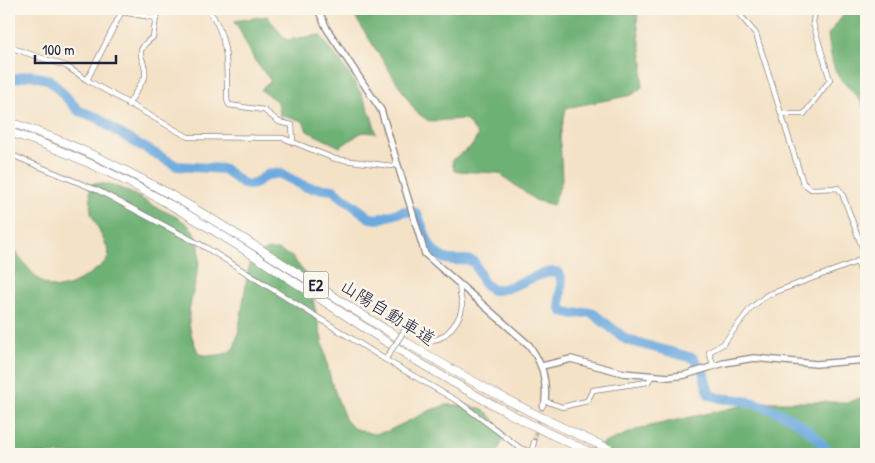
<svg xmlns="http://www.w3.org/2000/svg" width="875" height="463" font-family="'Patrick Hand','Klee One',sans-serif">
<rect width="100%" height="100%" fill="#fbf7ec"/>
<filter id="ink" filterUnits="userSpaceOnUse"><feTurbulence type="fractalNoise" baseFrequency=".02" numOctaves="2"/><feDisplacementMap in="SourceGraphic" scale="10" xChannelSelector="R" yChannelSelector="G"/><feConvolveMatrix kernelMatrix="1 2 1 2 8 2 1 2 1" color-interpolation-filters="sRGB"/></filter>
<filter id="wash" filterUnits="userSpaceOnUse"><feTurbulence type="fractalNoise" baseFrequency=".0096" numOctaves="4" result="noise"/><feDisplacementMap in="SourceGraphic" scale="20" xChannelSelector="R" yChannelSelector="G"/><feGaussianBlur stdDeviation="1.12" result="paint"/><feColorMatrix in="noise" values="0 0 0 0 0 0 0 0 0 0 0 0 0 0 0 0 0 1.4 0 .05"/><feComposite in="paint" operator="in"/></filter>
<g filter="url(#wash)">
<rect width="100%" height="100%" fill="#f4e2c7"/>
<!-- forest -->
<path fill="#6eb174" stroke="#486a58" d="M350,9H638L637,21L643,64L642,87L632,95L566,108L560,137L562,180L553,205L535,200L499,173L454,171L452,160L472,146L478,135L465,119L429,121L416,112Z
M848,9L866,11V114C863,98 849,90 839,77C831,66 830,47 828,35Z
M267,16L286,40L320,35C343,66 368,95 376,133L362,132L340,147L307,131L303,121L280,115L278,102L261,90L271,81L255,61L235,21Z
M94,183C117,183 135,195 154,206C165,212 179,217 188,225C212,245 191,289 189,313C188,328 193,341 199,354C210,356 224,357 233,349C239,343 245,282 249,268C250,263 254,259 256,254L268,250H277L292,257L308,277L331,381L345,419L353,428L373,434L388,431L431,410L446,405H457L480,408L489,414L505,434L498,452L496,454H9V243C31,269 45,304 81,279C91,273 102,267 109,257L107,247L91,213L90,185Z
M866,395V454H578L641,428L759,402H849Z"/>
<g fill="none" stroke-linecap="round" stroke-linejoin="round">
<!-- river -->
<path stroke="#6ca9de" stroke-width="10" d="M9,80L30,75L50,80L79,111L98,118L117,132L177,166L224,169L243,184L249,185L254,184L267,175L279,173L306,187L333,190L370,218L378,219L405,211L416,213C425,228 426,253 446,259C455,262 465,258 474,262L483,282L492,290C515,291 543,267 559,273C566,285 556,298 562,311L574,314L591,312L627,340L693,358L703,371L709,394C719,400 728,398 739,400C775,406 809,424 830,454"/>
</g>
</g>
<g filter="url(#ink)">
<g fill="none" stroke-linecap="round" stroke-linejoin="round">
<!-- minor-tunnel -->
<path stroke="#cabcab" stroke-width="4.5" stroke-dasharray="4.5 2" stroke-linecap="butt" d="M534,442L542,407"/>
<!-- minor casing -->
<g stroke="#8b8281" stroke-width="6">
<path id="minor" d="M208,9C229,36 227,67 227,100L229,105L264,110L279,122L292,125L293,143
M735,9L756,34L803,183L811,189L838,188L842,193L865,255
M122,12L156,18
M9,47L66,66L87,80L188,137L283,138L335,159L392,166L397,164
M87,80L123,9
M128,105L145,77C148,57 129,55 153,37L156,18L161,9
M781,114H804L830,80L813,23L815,9
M9,154L99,191L205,247L386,360L459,402L520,448L536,454
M857,261L866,287
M406,328L408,325L432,340C446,340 462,318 462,305C462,298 458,292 460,285
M714,367L709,352L723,344L751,308L767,295L854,263L866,255
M542,407L545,401L562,407L587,401L593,390L648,382L652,376
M531,453L534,442"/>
</g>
<!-- tertiary casing -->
<g stroke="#8b8281" stroke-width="8">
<path id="tertiary" d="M318,9L327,29L381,110L425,254L529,345C542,363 547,379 545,401
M542,366L571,359L623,373L668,377L685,375L724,363L754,358L816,364L866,360"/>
</g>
<!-- motorway casing -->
<g stroke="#8b8281" stroke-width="9">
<path id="motorway" d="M9,122C149,167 267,256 391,333C465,379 541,420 621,454
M9,132C146,176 265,264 385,341C452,384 521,422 594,454"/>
</g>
<!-- minor -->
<use href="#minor" stroke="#fff" stroke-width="4.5"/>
<!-- tertiary -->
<use href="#tertiary" stroke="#fff" stroke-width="5.5"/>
<!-- motorway -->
<use href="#motorway" stroke="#fff" stroke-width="8"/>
<!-- minor-bridge casing -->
<g stroke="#8b8281" stroke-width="6" stroke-linecap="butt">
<path id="minor-bridge" d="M387,357L406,328"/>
</g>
<!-- minor-bridge -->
<use href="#minor-bridge" stroke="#fff" stroke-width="4.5"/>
</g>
</g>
<g text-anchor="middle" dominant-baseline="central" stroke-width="5" stroke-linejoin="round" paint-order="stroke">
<!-- shield labels -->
<rect fill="#fbf7ec" stroke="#636270" stroke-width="1" x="303.5" y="271.5" width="25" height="27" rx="4"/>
<g font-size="16" font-weight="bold" fill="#22223b">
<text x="316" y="285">E2</text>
</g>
<!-- street labels -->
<g font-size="18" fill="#22223b" stroke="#fbf7ec">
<text transform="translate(388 312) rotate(32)">山陽自動車道</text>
</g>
</g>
<!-- margin -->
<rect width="875" height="463" fill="none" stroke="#fbf7ec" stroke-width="30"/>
<!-- scale -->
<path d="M35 55v8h81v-8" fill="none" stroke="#22223b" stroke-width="2.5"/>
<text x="42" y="55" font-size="15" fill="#22223b" stroke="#fbf7ec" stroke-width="4" paint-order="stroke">100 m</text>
</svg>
